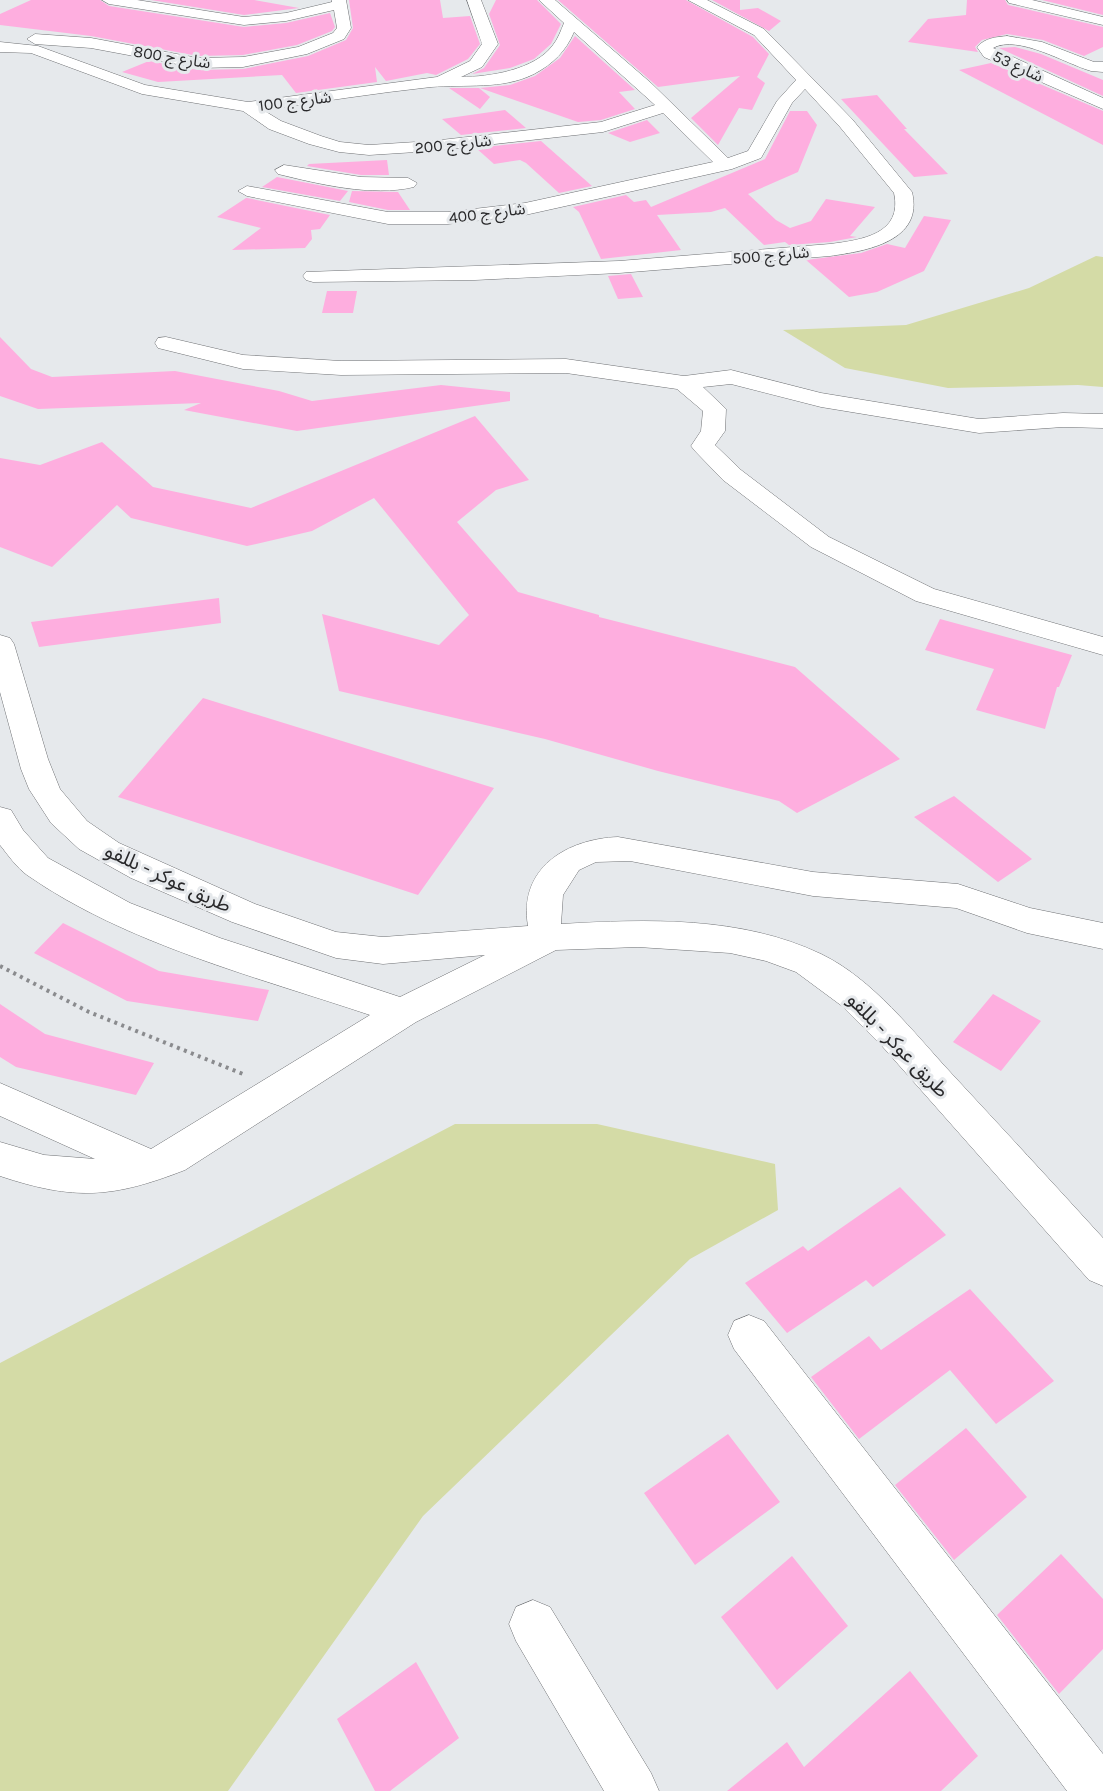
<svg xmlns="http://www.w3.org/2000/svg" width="1103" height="1791" font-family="Karla,'Noto Sans Arabic',sans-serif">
<rect width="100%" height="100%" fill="#e6e9ec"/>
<!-- green -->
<path fill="#d4dba6" d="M1096,256L1103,257V387L1078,385L948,388L845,368L783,330L906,325L1029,288Z
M455,1124H597L775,1164L778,1210L690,1259L423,1516L228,1791H0V1363Z"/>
<!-- building -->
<path fill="#feaedf" d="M31,0H100L109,6L244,27L286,23L330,13L335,27L332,31L297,45L243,55L198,56L91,36L0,25V14Z
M151,0H254L299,8L244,15Z
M349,0H440L443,18L470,16L480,44L468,59L436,75L427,73L386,81L375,67L377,82L296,93L282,75L158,82L122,72L149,61L198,70L243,69L308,56L346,40L353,28Z
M496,0H537L561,24L551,44L534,59L510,68L472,74L484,68L500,45L489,14Z
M558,0H686L753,37L769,54L757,77L765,83L752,110L739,108L718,145L691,118L740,76L658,87Z
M712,0H740V10L758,8L781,21L769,31Z
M967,0H1005L1008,5L1103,27V47L1084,56L1043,40L1007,34L982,40L975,47L978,52L908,42L928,19L966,15Z
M1042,0H1103V15Z
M575,36L635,90L619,92L635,109L601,120L578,122L480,88L510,85L535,76L560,58Z
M1015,47L1041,54L1103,80V96L999,48Z
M991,63L1103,111V145L959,70Z
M449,88H479L490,97L480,109Z
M877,95L907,129H904L948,174L914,177L841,99Z
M505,110L526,128L461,135L442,119Z
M790,111H807L817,125L798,172L748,194L776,220L790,228L811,221L826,199L875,207L850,236L857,237L830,242L789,245L785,242L764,245L725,208L711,212L657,215L681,250L601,259L579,212L573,207L626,195L634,202L646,200L651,207L765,159Z
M647,120L660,133L630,142L608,133Z
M541,141L592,186L559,193L526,163L520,160L494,164L476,148Z
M387,160L389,175H361L307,166L309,164Z
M277,177L328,187L348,191L340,201L262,187Z
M352,191L398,192L410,210H388L349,202Z
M246,198H247L330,215L320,229L311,230L312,239L305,248L232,250L261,228L217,217Z
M924,216L951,220L924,271L877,292L849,297L806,260L861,253L887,244L905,248Z
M631,274L643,297L618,299L608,276Z
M327,291H357L353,313H322Z
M0,337L31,369L52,377L175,371L279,391L312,401L441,385L510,392V401L297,431L184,410L201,403L38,409L0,396Z
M475,416L529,480L496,490L457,522L518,592L599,615V617L795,667L900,759L797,813L779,801L658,771L545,739L339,691L322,614L439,645L469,615L374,498L312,531L247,546L131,518L117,505L52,567L0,547V458L40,465L102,442L153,487L251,508Z
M219,598L221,623L39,647L31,622Z
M940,619L1072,655L1059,687H1057L1045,729L976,710L994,669L925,650Z
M203,698L494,788L418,895L118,797Z
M954,796L1032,859L998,882L914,817Z
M63,923L159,971L269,990L258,1021L127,1001L34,953Z
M993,994L1041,1021L1001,1071L953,1042Z
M0,1004L45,1034L154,1063L136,1095L16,1067L0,1057Z
M900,1187L946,1235L873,1287L866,1280L787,1333L745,1283L803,1246L808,1251Z
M970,1289L1054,1381L996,1424L950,1370L859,1439L811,1377L869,1336L881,1350Z
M966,1428L1027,1497L954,1560L895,1485Z
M728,1434L780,1502L695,1565L644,1493Z
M1061,1554L1103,1599V1649L1059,1694L997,1615Z
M792,1556L848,1626L777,1690L721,1617Z
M416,1662L459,1738L390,1791H375L337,1719Z
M910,1671L978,1756L941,1791H727L787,1742L804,1767Z"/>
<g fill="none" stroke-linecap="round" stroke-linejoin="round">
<!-- minor casing -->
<g stroke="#6f7174" stroke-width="1">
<path id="minor" d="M102,0H137L244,17L286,13L332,2V0H346L351,28L344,39L307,54L243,67L198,68L91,48L35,44L27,39L35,34L91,38L198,58L243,57L298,47L333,33L337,28L334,10L286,21L244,25L109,4Z
M467,0H481L498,44L482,67L461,77C489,77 535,70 553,45C558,39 561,30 564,23L539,0H555L651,83L728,158L748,151L777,101L796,80L754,35L688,0H707L764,29L852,119L912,192C924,241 867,251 830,256L619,273L475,280L313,282L306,280L303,276L306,272L619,261L830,244C862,240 903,234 894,193L840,127L805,89L792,103L761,158L732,169L525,215L448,224H388L247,196L238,191L247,186L388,212H448L525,203L713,162L663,113L603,132L432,151L369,155L339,152L309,144L269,129L243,111L142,94L31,53L0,52V42L38,46L145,85L248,102L437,77L470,61L482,44ZM574,32L655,105L601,122L432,141L369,145L340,142L321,136L281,121L263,110C319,102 375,93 431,87C465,84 502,90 534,74C553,64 566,51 574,32Z
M1007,0H1032L1103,17V25L1009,3Z
M1007,36L1042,42L1094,62H1103V72L1091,71C1066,64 1018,34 993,48L1103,98V109L984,57L977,47C985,38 996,37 1007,36Z
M284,165L361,177L408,178L417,183L414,187C372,197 319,184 278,174L275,170Z
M166,337L243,355L341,361L566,359L684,376L731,370L821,393L979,419L1063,413L1103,414V428L1063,427L979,433L821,407L731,384L703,387L726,409L725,431L715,445L741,470L829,537L934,589L1103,637V655L916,601L811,547L723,480L695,451L691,446L701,431L703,411L677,389L566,373L341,375L243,369L158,348L155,343L158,338Z
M0,635L10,638L14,644L48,759L60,789L87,821L119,843L255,904L336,932L383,937L528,926C518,868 567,839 618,837L813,872L958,884L1030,908L1103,923V949L1027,933L956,908L813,896L630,861L596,862L579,870L563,895L561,924C648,919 741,916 821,954C873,979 913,1032 952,1074C1002,1128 1053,1183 1103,1238V1286L1089,1280L882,1046L842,1006L796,972L766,961L730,953L638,947L556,950L416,1022L185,1170C113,1198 75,1201 0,1176V1142L44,1155L95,1159L0,1116V1083L151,1149L370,1015C257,977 126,944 27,875C17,868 8,855 0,845V807L11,810L23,830L48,858L130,903L220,938L400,997L485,955L383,964L336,958L232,922L131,878L79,849L51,823L29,789L21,769L0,692Z
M749,1315L764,1321L1103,1754V1791H1067L734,1349L728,1335L734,1321Z
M533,1600L550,1607L651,1773L659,1791H604L516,1641L509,1624L516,1607Z"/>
</g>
<!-- path -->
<path stroke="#8a8b8e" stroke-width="4" stroke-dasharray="3 4.5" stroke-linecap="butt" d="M0,966L89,1012L243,1074"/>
<!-- minor -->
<use href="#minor" fill="#fff" fill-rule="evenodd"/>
</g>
<g text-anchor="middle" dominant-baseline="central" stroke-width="6" stroke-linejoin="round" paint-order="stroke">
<!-- far-street labels -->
<g font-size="16" fill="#29292b" stroke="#e6e9ec">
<text transform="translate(172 57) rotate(9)">شارع ج 800</text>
<text transform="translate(1018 66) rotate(25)">شارع 53</text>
<text transform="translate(295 101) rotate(-7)">شارع ج 100</text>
<text transform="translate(453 144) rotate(-6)">شارع ج 200</text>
<text transform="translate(487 213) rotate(-7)">شارع ج 400</text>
<text transform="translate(771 255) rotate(-5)">شارع ج 500</text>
</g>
<!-- street labels -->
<g font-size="20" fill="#29292b" stroke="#e6e9ec">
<text transform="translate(168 878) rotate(25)">طريق عوكر - بللفو</text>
<text transform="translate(898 1045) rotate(46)">طريق عوكر - بللفو</text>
</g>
</g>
</svg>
